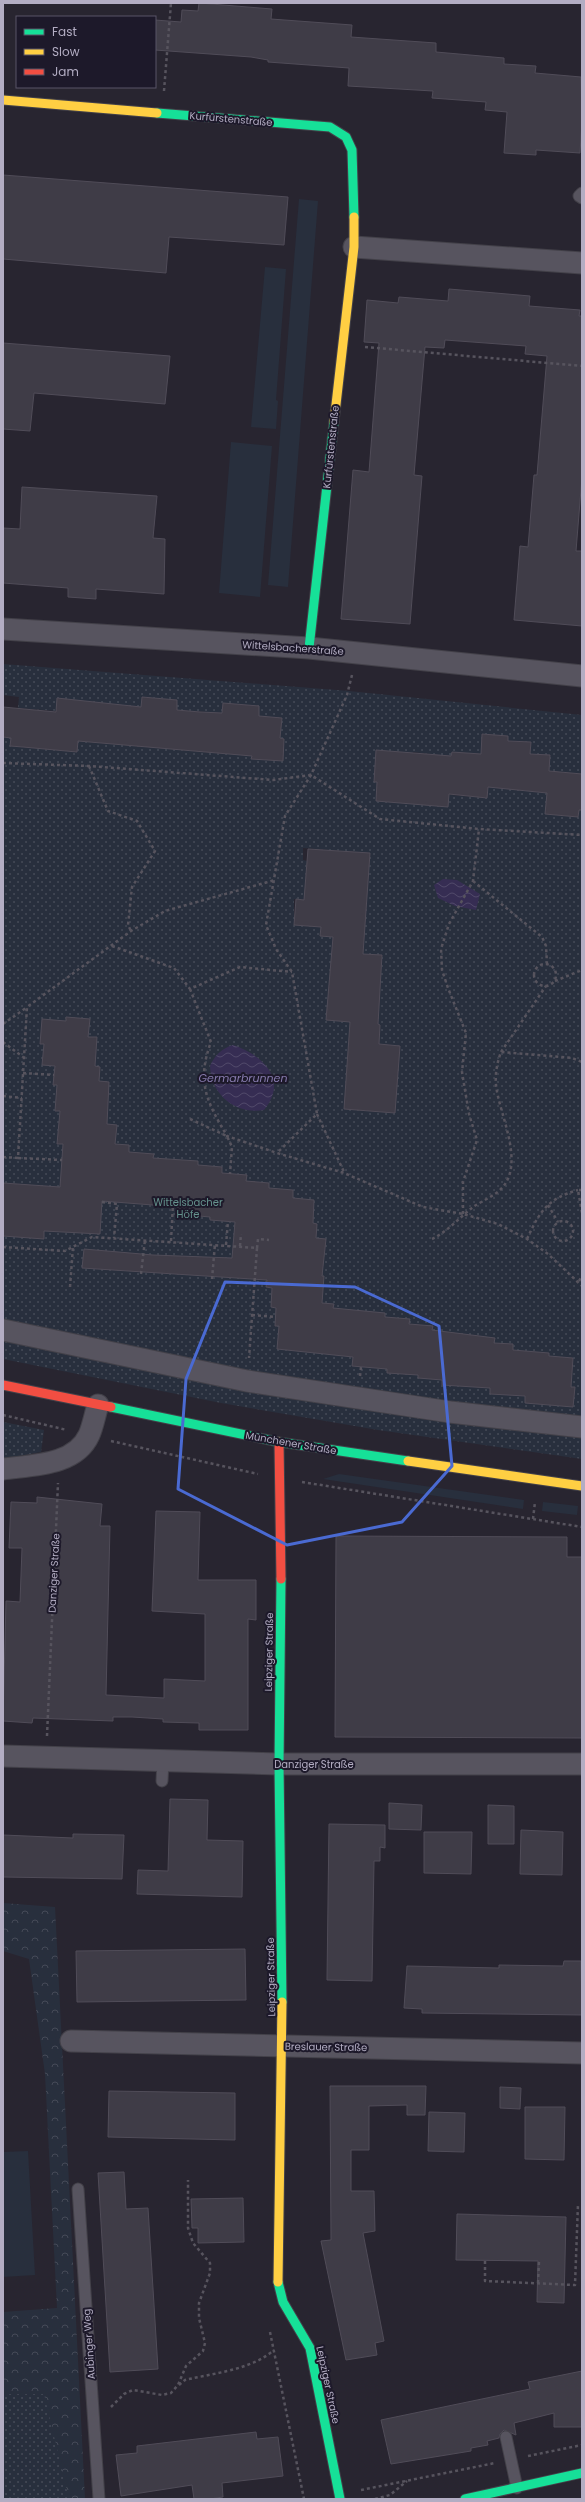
<svg xmlns="http://www.w3.org/2000/svg" width="585" height="2502" font-family="Poppins,sans-serif">
<defs>
<pattern id="forest-crowns" width="20" height="18" patternUnits="userSpaceOnUse"><rect width="20" height="18" fill="#282f3d"/><path d="M2 6a3 3 0 1 1 6 0M12 15a3 3 0 1 1 6 0" fill="none" stroke="#454a57"/></pattern>
<pattern id="park-dots" width="8" height="8" patternUnits="userSpaceOnUse"><rect width="8" height="8" fill="#282f3d"/><path d="M2 2h.1M6 6h.1" fill="none" stroke="#454a57" stroke-width="1.8" stroke-linecap="round"/></pattern>
<pattern id="water-waves" width="16" height="10" patternUnits="userSpaceOnUse"><rect width="16" height="10" fill="#362d53"/><path d="M0 5q4-4 8 0t8 0" fill="none" stroke="#51496a"/></pattern>
</defs>
<rect width="100%" height="100%" fill="#282530"/>
<!-- grass -->
<path fill="#282f3d" d="M299,199L318,201L288,587L268,585Z
M265,267L286,269L276,400L278,401L276,429L251,427Z
M231,442L272,446L260,597L219,593Z
M339,1474L524,1500L523,1509L323,1479Z
M543,1502L578,1506L577,1515L542,1511Z
M28,2151L35,2275L3,2277V2152Z"/>
<!-- forest -->
<path fill="url(#forest-crowns)" d="M3,1903L55,1907L85,2499H64L3,2404V2312L57,2308L45,2074L29,1959L3,1951Z"/>
<!-- park -->
<path fill="url(#park-dots)" fill-rule="evenodd" d="M3,664L349,691L582,715V774L549,771L550,756L530,754L531,742L508,741V736L483,734L481,754L452,752L450,765L438,763L439,755L413,752L412,758L376,750L374,781L377,782L376,801L391,802V790L487,798L489,781C509,787 526,795 547,788L546,814L578,817L579,810H582V1459L378,1430L221,1403L3,1359V737L11,738L10,746L77,752L78,741L145,747L146,738L169,749L226,754L252,746L251,759L283,761L284,739L280,738L282,718L259,716V706L223,703L222,713L177,710V700L142,697L141,707L57,699L56,711L18,708L19,697L3,695ZM303,848L370,853L363,954L382,955L378,1024L380,1025L379,1044L400,1046L395,1113L344,1109L350,1022L327,1020L333,937L320,936L321,927L294,925V899L312,901L313,885L305,884L307,861L303,860Z
M3,1422L44,1430L41,1452L3,1459Z
M3,2394H44L69,2499H3Z"/>
<!-- water -->
<path fill="url(#water-waves)" d="M443,879L457,880L480,894L476,910L455,906L438,898L434,885Z
M233,1045C263,1055 289,1080 264,1110C236,1115 211,1095 210,1066C215,1055 221,1049 233,1045Z"/>
<!-- building -->
<path fill="#3f3c47" stroke="#504c58" d="M199,3L272,9L271,19L352,25L351,37L436,43V52L504,58V64L536,66L535,73L581,77L582,122L580,153L536,150V155L504,153L507,112L485,110L486,102L432,98L433,91L348,86L349,68L268,62V60L251,57L155,50V20L181,22L182,10L198,11Z
M3,175L288,197L284,245L169,237L166,273L3,259Z
M449,289L530,296L529,306L580,310L579,316H582V477L576,551H582V626L514,620L520,546L528,547L534,475H537L547,356L525,354L526,346L445,340L444,348L425,347L414,475L422,476L410,624L341,619L353,470L369,472L379,343L364,342L367,300L398,303L399,297L448,301Z
M3,343L170,356L165,404L34,393L30,431L3,429Z
M22,487L157,496L153,538L165,539L164,594L96,589V599L68,597V588L3,583V528L20,529Z
M142,697L177,700V710L200,712L222,713L223,703L259,706V716L282,718L280,738L284,739L283,761L251,759L252,756L78,741L77,752L23,747L10,746L11,738L3,737V707L56,712L57,698L141,707Z
M482,734L508,736V741L531,742L530,754L550,755L549,771L582,774V810H579L578,817L545,814L547,793L488,787L487,798L449,794L448,807L376,801L377,782H374L376,750L451,756L452,752L481,754Z
M308,849L370,853L363,954L382,955L378,1024L380,1025L379,1044L400,1046L395,1113L344,1109L350,1022L326,1020L333,937L320,936L321,927L294,925L296,899L304,900Z
M66,1017L90,1019L88,1037H97L95,1066L100,1067L99,1081L109,1082L107,1124L117,1125L115,1144L129,1145V1152L154,1154L153,1158L198,1161V1165L222,1167V1173L247,1175L246,1181L269,1183V1188L293,1190V1198L314,1200L313,1223L317,1224L316,1238L326,1239L322,1276H324L322,1303L334,1304L333,1308L385,1313V1317L410,1319L409,1324L433,1326L432,1330L495,1338L494,1343L513,1344V1350L549,1353V1356L573,1358L571,1387H575L573,1407L525,1403V1396L490,1394V1388L442,1385V1380L418,1378V1375L387,1373V1369L352,1366L353,1357L277,1349L279,1326H275L276,1308L271,1307L272,1288L266,1287L267,1280L82,1268L84,1249L153,1255L232,1258L235,1222L210,1220V1217L177,1214L178,1207L102,1201L100,1234L44,1231V1239L3,1236V1183L60,1187L63,1144H57L60,1111H55L57,1085H53L55,1066L42,1065L44,1044H40L42,1019L66,1021Z
M37,1497L102,1504L100,1526H110L106,1695L164,1698V1679L205,1681V1614L152,1611L156,1511L200,1512L198,1580H256V1620L248,1619V1730H199V1723L163,1722V1719L132,1717H113V1721L33,1718L32,1723L3,1721L6,1601L20,1602L22,1548H9L11,1502L37,1503Z
M336,1536L567,1537V1557H582V1738L335,1737Z
M170,1799L208,1800L207,1840L243,1841L242,1897L137,1894L138,1870L168,1871Z
M389,1803L422,1805L421,1830L389,1829Z
M488,1805L514,1806V1844H488Z
M329,1824L385,1825V1848L380,1847V1861H374L372,1981L327,1980Z
M521,1830L563,1832L562,1875L520,1874Z
M424,1832H472L471,1874L424,1873Z
M73,1834L124,1835L122,1879L3,1877V1835L73,1838Z
M245,1949L246,2000L77,2002L76,1951Z
M564,1961H581L582,2015L422,2013V2009L404,2008L407,1966L499,1968V1965L563,1966Z
M330,2086H426L425,2115H407V2105L369,2106V2150H351V2191H374L375,2231L363,2233L384,2341L375,2343L377,2355L346,2360L321,2241L331,2240Z
M500,2087L521,2088L520,2109L500,2108Z
M109,2091L235,2093V2140L108,2137Z
M525,2107H565L564,2160L525,2159Z
M429,2112L465,2113L464,2152L428,2151Z
M124,2172L126,2209L148,2208L158,2369L110,2372L98,2173Z
M243,2198L244,2242L198,2243V2228H192L191,2199Z
M457,2214L566,2217L564,2303L537,2302L538,2261L456,2260Z
M582,2371V2427H554V2413L514,2423L516,2435L504,2430L500,2434L499,2438L487,2441L488,2445L471,2448V2451L391,2464L381,2420L530,2389L528,2382Z
M256,2432L257,2439L278,2437L283,2476L222,2483L223,2497L210,2499H194L192,2485L121,2496L116,2455L137,2453V2446Z"/>
<g fill="none" stroke-linecap="round" stroke-linejoin="round">
<!-- lane casing -->
<g stroke="#434149" stroke-width="13">
<path id="lane" d="M582,193L579,196L582,198
M162,1781L163,1761
M78,2189L99,2499
M506,2437L517,2488"/>
</g>
<!-- street casing -->
<g stroke="#434149" stroke-width="23">
<path id="street" d="M354,247L582,263
M3,629L309,648L582,676
M3,1330L247,1381L450,1412L582,1427
M3,1469C32,1465 75,1466 89,1435C93,1426 95,1414 98,1405
M3,1756L279,1764H582
M71,2041L582,2053"/>
</g>
<!-- fast casing -->
<g stroke="#434149" stroke-width="11">
<path id="fast" d="M157,113L330,127L346,137L352,150L354,217
M309,648L334,422
M111,1407L279,1442L408,1461
M281,1579L279,1764L282,2002
M278,2282L283,2302L310,2348L340,2499
M465,2499L582,2473"/>
</g>
<!-- slow casing -->
<g stroke="#434149" stroke-width="11">
<path id="slow" d="M3,100L157,113
M334,422L354,247V217
M408,1461L582,1486
M278,2282L282,2002"/>
</g>
<!-- jam casing -->
<g stroke="#434149" stroke-width="11">
<path id="jam" d="M3,1385L111,1407
M279,1442L281,1579"/>
</g>
<!-- path -->
<path stroke="#57545e" stroke-width="2.5" stroke-dasharray="3 3" stroke-linecap="butt" d="M164,91L171,3
M365,347L582,366
M352,675L347,695L311,775L285,816L266,925L276,949L292,972L317,1114L277,1153L344,1173L423,1207L463,1214L498,1224L527,1239L548,1254L582,1286
M3,763L89,766L273,780L311,775L380,819L479,829L582,835
M89,766L108,811L137,821L155,851L132,887L128,925L131,931
M473,881L542,937L546,946L547,964
M112,946L174,968L190,989L240,967L292,972
M534 975a11 11 0 1 1 22 0a11 11 0 1 1-22 0Z
M555,981L582,970
M190,989L211,1042C196,1082 207,1102 227,1136L277,1153
M3,1024L26,1008
M3,1042L23,1057
M501,1052L546,986
M23,1073L54,1075
M3,1096L22,1098
M317,1114L344,1172
M190,1119L227,1136L232,1147L230,1174
M3,1157L18,1158L27,1007L131,931L165,911L275,880
M18,1158L62,1160
M582,1190H578L582,1213
M102,1202L117,1204L114,1238
M548,1205L558,1222
M463,1214V1182L477,1140L469,1114L462,1072L466,1033L448,988L442,970L441,949L449,924L473,881L479,829
M553 1231a10 10 0 1 1 20 0a10 10 0 1 1-20 0Z
M432,1239C447,1232 460,1217 473,1207C482,1201 494,1196 501,1189C526,1164 499,1114 496,1085C495,1074 497,1063 501,1052L572,1058L582,1062
M527,1239C540,1211 547,1199 578,1190
M171,1241L173,1204
M226,1245L228,1221
M240,1246L241,1234
M3,1247L65,1251L92,1237L257,1248L249,1358
M257,1248L258,1239L269,1240
M141,1274L145,1240
M212,1279L215,1244
M579,1281L582,1276
M70,1287L73,1247
M252,1315L275,1317
M360,1376L361,1367
M3,1415L67,1430
M111,1441L258,1474
M302,1482L582,1527
M533,1519L535,1502
M47,1736L58,1483
M485,2261V2281L575,2285L578,2204
M538,2283L539,2261
M270,2332L304,2499
M179,2385L185,2380C214,2373 251,2370 274,2350
M111,2407L124,2394L133,2390L162,2395L171,2393L178,2385L186,2366L203,2351L205,2343L199,2318V2303L210,2273V2263L193,2243L188,2228V2180
M528,2456L582,2445
M361,2490L495,2463
M375,2499L390,2495L407,2481"/>
<!-- lane -->
<use href="#lane" stroke="#57545f" stroke-width="11"/>
<!-- street -->
<use href="#street" stroke="#57545f" stroke-width="21"/>
<!-- fast -->
<use href="#fast" stroke="#16e098" stroke-width="9"/>
<!-- slow -->
<use href="#slow" stroke="#ffcf43" stroke-width="9"/>
<!-- jam -->
<use href="#jam" stroke="#f24e42" stroke-width="9"/>
</g>
<!-- marked area -->
<path fill="none" stroke="#4a6ad2" stroke-width="3" stroke-linejoin="round" d="M225,1282L355,1287L439,1326L452,1466L402,1522L287,1545L178,1489L186,1379Z"/>
<g text-anchor="middle" dominant-baseline="central" stroke-width="4" stroke-linejoin="round" paint-order="stroke">
<!-- street labels -->
<g font-size="10" fill="#b3adc3" stroke="#1d192a">
<text transform="translate(231 119) rotate(5)">Kurfürstenstraße</text>
<text transform="translate(331 447) rotate(-84)">Kurfürstenstraße</text>
<text transform="translate(293 648) rotate(4)">Wittelsbacherstraße</text>
<text transform="translate(291 1443) rotate(10)">Münchener Straße</text>
<text transform="translate(54 1573) rotate(-87)">Danziger Straße</text>
<text transform="translate(269 1652) rotate(-89)">Leipziger Straße</text>
<text x="314" y="1764">Danziger Straße</text>
<text transform="translate(271 1977) rotate(-91)">Leipziger Straße</text>
<text transform="translate(326 2047) rotate(1)">Breslauer Straße</text>
<text transform="translate(89 2344) rotate(-94)">Aubinger Weg</text>
<text transform="translate(328 2385) rotate(78)">Leipziger Straße</text>
</g>
<!-- park labels -->
<g font-size="10" fill="#65928d" stroke="#1d192a">
<text x="188" y="1202">Wittelsbacher<tspan x="188" dy="12">Höfe</tspan></text>
</g>
<!-- water labels -->
<g font-size="11" font-style="italic" fill="#897db0" stroke="#1d192a">
<text x="243" y="1078">Germarbrunnen</text>
</g>
</g>
<!-- border -->
<rect width="585" height="2502" fill="none" stroke="#b3adc3" stroke-width="8"/>
<!-- legend -->
<rect x="16" y="16" width="140" height="72" fill="#1d192a" stroke="#595467"/>
<rect x="24" y="29" width="20" height="6" fill="#16e098" stroke="#595467"/>
<text x="52" y="36" font-size="12" fill="#b3adc3">Fast</text>
<rect x="24" y="49" width="20" height="6" fill="#ffcf43" stroke="#595467"/>
<text x="52" y="56" font-size="12" fill="#b3adc3">Slow</text>
<rect x="24" y="69" width="20" height="6" fill="#f24e42" stroke="#595467"/>
<text x="52" y="76" font-size="12" fill="#b3adc3">Jam</text>
</svg>
